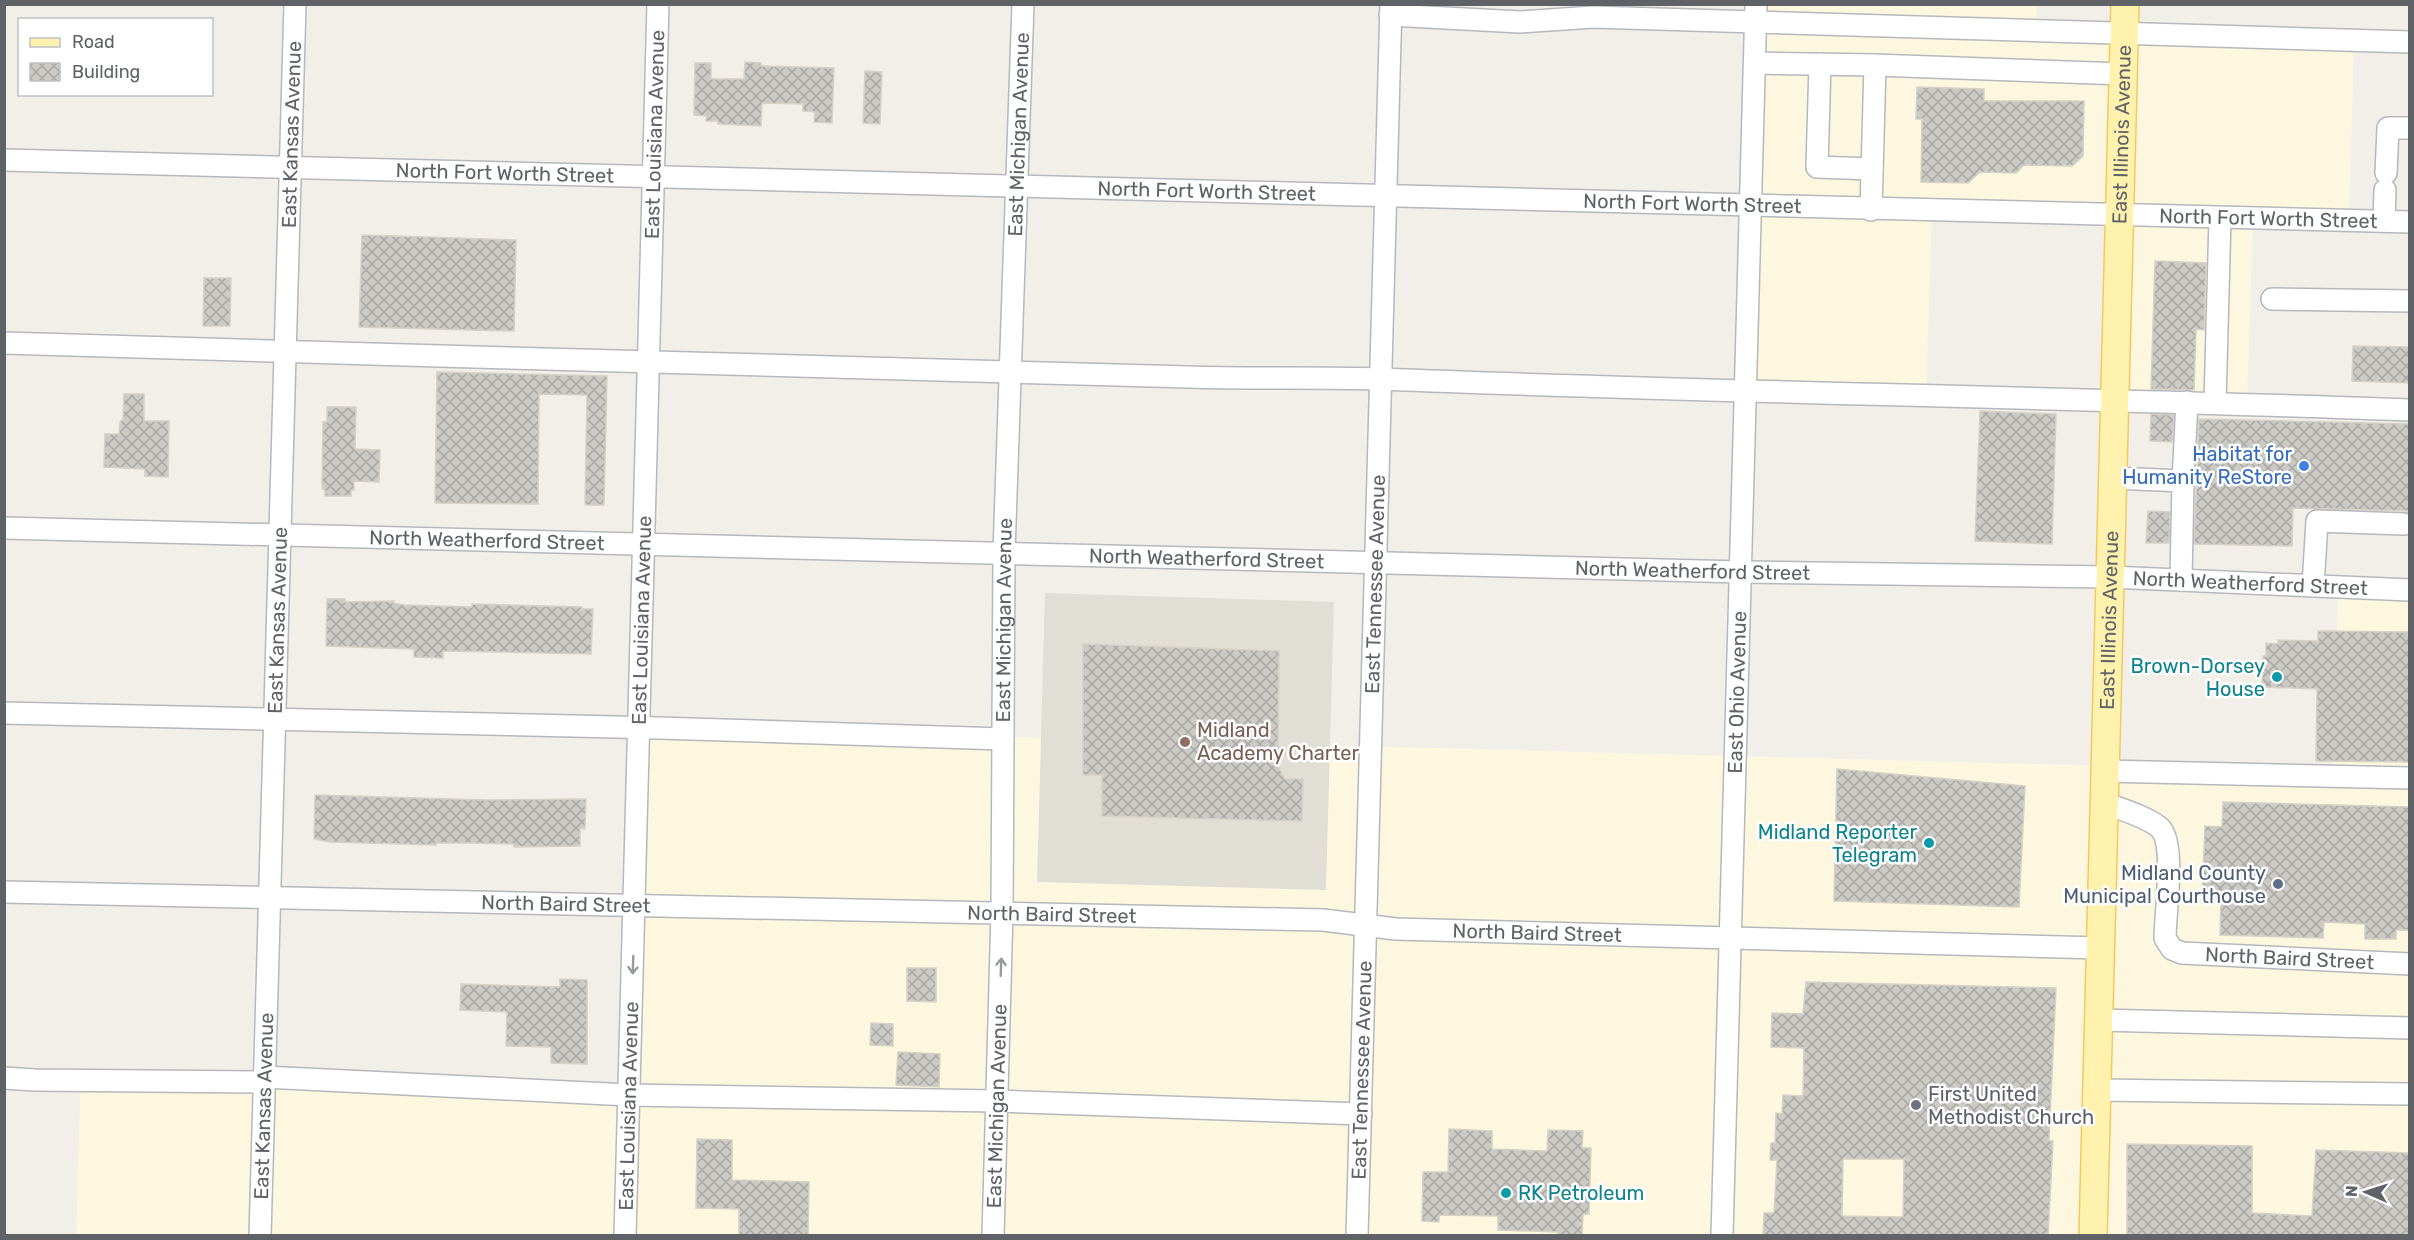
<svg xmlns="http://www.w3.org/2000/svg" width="2414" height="1240" font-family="Rubik,sans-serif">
<defs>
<pattern id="building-cross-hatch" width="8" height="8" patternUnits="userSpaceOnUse" patternTransform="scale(1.5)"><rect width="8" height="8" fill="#cccac5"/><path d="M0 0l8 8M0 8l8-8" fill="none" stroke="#a9a8a4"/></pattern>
</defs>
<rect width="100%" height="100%" fill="#f1efe8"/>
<!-- commercial -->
<path fill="#fef7e0" d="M1754,5H2037L2036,28L2354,38L2349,221L2253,218L2247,401L2113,397L2117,214L1932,210L1926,392L1744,387Z
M2338,591H2409V1235L76,1236L81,1077L627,1093L638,727L2333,772Z"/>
<!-- education -->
<path fill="#e1ded6" d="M1045,593L1334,602L1326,890L1037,882Z"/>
<!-- building -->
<path fill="url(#building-cross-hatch)" stroke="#d6d1c6" stroke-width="1.5" fill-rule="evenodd" d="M745,62L761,63V66L834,68L832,123L814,122L815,112L803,111V104L762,103L761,126L718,124V121H706L707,116L694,115L695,63H711V79H744Z
M865,71L882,72L880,124L863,123Z
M1917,87L1984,89V101H2084L2083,156L2072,166L2024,165L2016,173L1980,172L1968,183L1921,182L1922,119H1916Z
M362,235L516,240L514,331L359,327Z
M2155,261L2206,263L2204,330L2196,329L2194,390L2151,389Z
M204,278H231L230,326H203Z
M2353,346L2409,347V383L2352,381Z
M437,372L607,376L604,505H585L587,395L539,394L538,504L435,503Z
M124,394H144V421H169L168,477L145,476V469L104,467L105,434H119L120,422L123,419Z
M327,407H356L355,449L380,450L379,482L354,481V490H351V496H325V490L322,489L323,422H327Z
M1980,411L2056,414L2052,544L1975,541Z
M2151,414L2174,415L2172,442L2150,441Z
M2199,419L2409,424V511L2293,508L2292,546L2194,544Z
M2148,511L2170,512L2169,543H2146Z
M327,599H345V602L394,601L393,603L404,605L472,607V604L582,607V609H593L591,654L443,651V658L414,657V649L326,646Z
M2318,631L2409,632V762L2316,761L2317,689L2262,687L2263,656H2266V643L2278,644V640L2318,641Z
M1083,644L1279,651L1278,766L1285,779H1303L1302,821L1102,816V775H1083Z
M1837,769L2025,786L2019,907L1834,901Z
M315,795L486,800L586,799L585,829L580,828V846L514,847V844L468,843H436V845L330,842L314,839Z
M2223,802L2409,807V930H2396V939H2365V924L2324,922L2323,938L2220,935L2221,898H2202L2205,826L2222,827Z
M907,968H936V1002L907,1001Z
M560,979L587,980V1064L551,1063V1047L506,1046L507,1012L460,1010L461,984L560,987Z
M1806,982L2056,988L2049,1141H2053L2048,1236H1763L1764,1213H1774L1777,1160H1770L1771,1143H1775L1776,1113L1782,1114L1783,1095L1803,1096L1804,1048L1771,1047L1772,1013L1803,1014ZM1843,1159H1904L1903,1217L1842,1216Z
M871,1023L893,1024V1046L870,1045Z
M898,1052L940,1054L939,1087L896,1085Z
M1449,1129L1492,1131V1149L1547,1151L1548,1130L1583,1131L1582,1148H1591L1589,1214H1583L1582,1236H1558V1232L1498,1230V1216L1439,1215V1222L1422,1221L1423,1172H1448Z
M697,1139L732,1140V1180L809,1182L808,1236H739V1209L696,1208Z
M2127,1144L2252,1146V1213L2312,1216L2316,1150L2409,1153V1236H2127Z"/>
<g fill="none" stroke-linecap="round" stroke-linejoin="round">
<!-- minor casing -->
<g stroke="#b5b8bc" stroke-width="24">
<g id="minor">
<path d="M1390,15L1520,22L1593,17L2410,42"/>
<path d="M1755,63L1875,65L1871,210"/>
<path d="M1820,64L1817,167L1872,169"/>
<path d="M1875,65L2123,74"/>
<path id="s1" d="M4,160L2410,222"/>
<path d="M2386,173L2388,128H2410"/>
<path d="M2384,221L2385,190"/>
<path d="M2272,299L2410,301"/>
<path d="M4,343C399,354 794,368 1189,377C1253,379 1318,377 1382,379C1725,393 2067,397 2410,410"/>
<path d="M2215,403L2220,218"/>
<path d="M2113,478L2183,481L2181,580"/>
<path d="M2183,481L2187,402"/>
<path id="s2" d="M4,528L1741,572L2110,577L2410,590"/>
<path d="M2313,586L2317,521L2404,524"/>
<path d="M4,713L659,728L1003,739"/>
<path d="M2105,771L2410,778"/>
<path id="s3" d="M2105,803C2120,809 2148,817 2160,828C2176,844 2165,914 2165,938L2172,949L2182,953L2410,964"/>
<path id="s4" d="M4,892L1323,920L1396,929L2101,948"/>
<path d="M2099,1020L2410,1028"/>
<path d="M264,1077L629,1095L997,1101L1361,1114"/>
<path d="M4,1078L35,1080L264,1082"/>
<path d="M2097,1090L2410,1094"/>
<path id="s5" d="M260,1236L295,4"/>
<path id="s6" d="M625,1236L658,4"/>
<path id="s7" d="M993,1236L1002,912L1004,552L1023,4"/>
<path id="s8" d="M1357,1236L1391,4"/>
<path id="s9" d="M1722,1236L1756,4"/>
</g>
</g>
<!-- major casing -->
<g stroke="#f2c960" stroke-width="30">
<g id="major">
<path id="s10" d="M2093,1236L2125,4"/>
</g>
</g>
<!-- minor -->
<use href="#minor" stroke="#fff" stroke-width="21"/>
<!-- major -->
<use href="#major" stroke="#fff2af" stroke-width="27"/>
</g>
<!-- one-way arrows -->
<defs><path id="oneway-shaft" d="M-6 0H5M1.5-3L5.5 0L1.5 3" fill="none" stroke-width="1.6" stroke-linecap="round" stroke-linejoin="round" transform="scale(1.5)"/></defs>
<g stroke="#979a9d">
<use href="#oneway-shaft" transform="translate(633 965) rotate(92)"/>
<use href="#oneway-shaft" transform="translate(1001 967) rotate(-88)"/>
</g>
<!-- markers -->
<circle fill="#3f7fe0" stroke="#fff" stroke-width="2" cx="2304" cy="466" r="6"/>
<g fill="#0f9aa8" stroke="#fff" stroke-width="2">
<circle cx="2277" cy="677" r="6"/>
<circle cx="1929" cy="843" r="6"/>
<circle cx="1506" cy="1193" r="6"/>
</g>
<circle fill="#8d6e63" stroke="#fff" stroke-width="2" cx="1185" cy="742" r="6"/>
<circle fill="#5c6f8a" stroke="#fff" stroke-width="2" cx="2278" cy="884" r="6"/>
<circle fill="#6b7280" stroke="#fff" stroke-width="2" cx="1916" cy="1105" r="6"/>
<g text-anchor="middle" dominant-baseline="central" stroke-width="5" stroke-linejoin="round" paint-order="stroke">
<!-- street labels -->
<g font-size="20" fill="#5f6368" stroke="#fff">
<text stroke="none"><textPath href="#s5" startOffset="1102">East Kansas Avenue</textPath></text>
<text stroke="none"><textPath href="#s6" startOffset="1102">East Louisiana Avenue</textPath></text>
<text stroke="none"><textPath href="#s7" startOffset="1102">East Michigan Avenue</textPath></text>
<text stroke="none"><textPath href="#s10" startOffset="1102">East Illinois Avenue</textPath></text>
<text stroke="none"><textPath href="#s1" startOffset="501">North Fort Worth Street</textPath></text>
<text stroke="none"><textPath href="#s1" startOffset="1203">North Fort Worth Street</textPath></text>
<text stroke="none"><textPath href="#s1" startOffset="1689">North Fort Worth Street</textPath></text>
<text stroke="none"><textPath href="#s1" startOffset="2265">North Fort Worth Street</textPath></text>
<text stroke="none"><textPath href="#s2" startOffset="483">North Weatherford Street</textPath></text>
<text stroke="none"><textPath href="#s2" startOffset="1203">North Weatherford Street</textPath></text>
<text stroke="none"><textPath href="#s2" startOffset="1689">North Weatherford Street</textPath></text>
<text stroke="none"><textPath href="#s2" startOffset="2247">North Weatherford Street</textPath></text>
<text stroke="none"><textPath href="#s8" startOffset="652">East Tennessee Avenue</textPath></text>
<text stroke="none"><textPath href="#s5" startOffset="616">East Kansas Avenue</textPath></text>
<text stroke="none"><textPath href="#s6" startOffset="616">East Louisiana Avenue</textPath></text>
<text stroke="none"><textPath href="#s7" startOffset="616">East Michigan Avenue</textPath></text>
<text stroke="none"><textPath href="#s10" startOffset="616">East Illinois Avenue</textPath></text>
<text stroke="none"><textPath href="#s9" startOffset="544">East Ohio Avenue</textPath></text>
<text stroke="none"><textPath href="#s4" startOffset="562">North Baird Street</textPath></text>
<text stroke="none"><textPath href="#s4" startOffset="1048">North Baird Street</textPath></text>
<text stroke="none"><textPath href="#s4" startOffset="1534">North Baird Street</textPath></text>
<text stroke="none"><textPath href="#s3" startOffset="304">North Baird Street</textPath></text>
<text stroke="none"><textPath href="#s8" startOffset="166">East Tennessee Avenue</textPath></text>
<text stroke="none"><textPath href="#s5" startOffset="130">East Kansas Avenue</textPath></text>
<text stroke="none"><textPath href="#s6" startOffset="130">East Louisiana Avenue</textPath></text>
<text stroke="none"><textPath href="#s7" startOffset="130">East Michigan Avenue</textPath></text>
</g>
<!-- shop labels -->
<g font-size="20" fill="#366cbe" stroke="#fff" text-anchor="end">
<text x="2292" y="454">Habitat for<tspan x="2292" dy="23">Humanity ReStore</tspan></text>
</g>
<!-- culture labels -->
<g font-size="20" fill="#0d838f" stroke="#fff" text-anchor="end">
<text x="2265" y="666">Brown-Dorsey<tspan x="2265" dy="23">House</tspan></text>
<text x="1917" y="832">Midland Reporter<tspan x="1917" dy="23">Telegram</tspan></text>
<text x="1518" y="1193" text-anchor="start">RK Petroleum</text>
</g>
<!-- education labels -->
<g font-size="20" fill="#785e54" stroke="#fff" text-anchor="start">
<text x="1197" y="730">Midland<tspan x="1197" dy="23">Academy Charter</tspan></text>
</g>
<!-- service labels -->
<g font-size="20" fill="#4e5e75" stroke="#fff" text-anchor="end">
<text x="2266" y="873">Midland County<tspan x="2266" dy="23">Municipal Courthouse</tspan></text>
</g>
<!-- worship labels -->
<g font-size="20" fill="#5b616d" stroke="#fff" text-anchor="start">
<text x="1928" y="1094">First United<tspan x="1928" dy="23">Methodist Church</tspan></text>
</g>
</g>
<!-- border -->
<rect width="2414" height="1240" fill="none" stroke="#5f6368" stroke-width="12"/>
<!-- legend -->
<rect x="18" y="18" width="195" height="78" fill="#ffffff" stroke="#bfc1c3" stroke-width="1.5"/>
<rect x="30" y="38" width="30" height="9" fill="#fff2af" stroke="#bfc1c3" stroke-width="1.5"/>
<text x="72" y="48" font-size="18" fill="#5f6368">Road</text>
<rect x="30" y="63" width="30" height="18" fill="url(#building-cross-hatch)" stroke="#bfc1c3" stroke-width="1.5"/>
<text x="72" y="78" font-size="18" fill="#5f6368">Building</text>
<!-- north arrow -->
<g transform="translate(2366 1192) rotate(273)" stroke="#ffffff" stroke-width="4.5" paint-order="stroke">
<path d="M0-4.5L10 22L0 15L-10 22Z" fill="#5f6368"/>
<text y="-9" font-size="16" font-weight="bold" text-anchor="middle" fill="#5f6368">N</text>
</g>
</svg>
